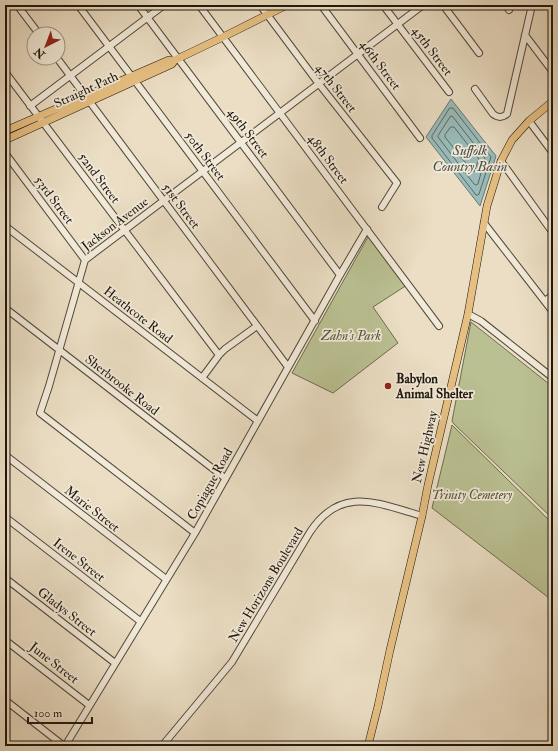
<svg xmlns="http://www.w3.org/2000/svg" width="558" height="751" font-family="'IM FELL Double Pica',serif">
<rect width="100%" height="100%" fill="#ebdec4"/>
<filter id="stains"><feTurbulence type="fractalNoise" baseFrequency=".005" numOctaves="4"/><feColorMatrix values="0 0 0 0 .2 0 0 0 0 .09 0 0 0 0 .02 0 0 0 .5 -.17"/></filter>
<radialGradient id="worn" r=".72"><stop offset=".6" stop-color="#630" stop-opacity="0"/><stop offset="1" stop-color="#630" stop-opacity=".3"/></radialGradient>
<!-- green -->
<path fill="#bac092" stroke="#6c6b50" d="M369,235L407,285L373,307L398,343L333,393L292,373Z
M471,322L553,387V519L454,424L452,421Z
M452,425L553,524V601L432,508Z"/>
<!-- water -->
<path fill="#99bbb9" stroke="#687974" d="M451,99L496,156L480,206L426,137Z"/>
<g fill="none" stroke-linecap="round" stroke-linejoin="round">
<!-- shore -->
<path stroke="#5c6863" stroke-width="1" d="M450,108H453L491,157L479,194L478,195H476L432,138V136Z
M451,116L453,117L485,158L478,184L476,185L474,184L438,137V136Z
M451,127H454L479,159L474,172L472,171L445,137V135Z"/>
<!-- minor casing -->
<g stroke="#51483b" stroke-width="8">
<path id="minor" d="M17,5L39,34
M78,5L315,321
M138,5L340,275
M199,5L439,326
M260,5L319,84L397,183L382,207
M321,5L420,138
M383,5L449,92
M443,5L479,53
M506,5L509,10
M525,35L553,72
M57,58L288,367
M5,72L219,355
M475,89L493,114C498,118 502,118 507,114L532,5
M30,106L164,5
M529,121L553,153
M5,153L85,260
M501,161L553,233
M484,223L553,312
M5,226L258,421
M545,301L553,295
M5,308L225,478
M468,314L481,321L553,378
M202,378L219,355L225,349L257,326
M5,455L166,579
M5,517L140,621
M195,533L40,413L49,386L85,260L423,5
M5,578L115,663
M5,640L89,705
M5,700L64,746
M65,746L195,533L340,275L367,229
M162,746L232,662L310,532C341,485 377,503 422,516"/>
</g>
<!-- major casing -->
<g stroke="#1e160d" stroke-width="8">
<path id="major" d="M5,131L169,60H175
M5,140L172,64L175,60L223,37L287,5
M368,746L378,706L390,650L422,516L428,485L468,314L487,206L501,161L512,140L529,121L553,101"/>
</g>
<!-- minor -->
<use href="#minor" stroke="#f2ead9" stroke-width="6"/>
<!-- major -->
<use href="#major" stroke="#e6bf82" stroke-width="7"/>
</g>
<!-- markers -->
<circle fill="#8f2418" stroke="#f2ead9" stroke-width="1.5" cx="388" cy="386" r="4"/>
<g text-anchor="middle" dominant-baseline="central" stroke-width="3.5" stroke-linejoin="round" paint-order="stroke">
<!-- street labels -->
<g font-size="13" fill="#1e160d" stroke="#f2ead9">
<text transform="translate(432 51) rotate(53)">45th Street</text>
<text transform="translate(380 65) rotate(53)">46th Street</text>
<text transform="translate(336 88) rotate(52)">47th Street</text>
<text transform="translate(86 90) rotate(-25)">Straight Path</text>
<text transform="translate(248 133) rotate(53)">49th Street</text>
<text transform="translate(205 156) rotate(53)">50th Street</text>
<text transform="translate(328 159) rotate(53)">48th Street</text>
<text transform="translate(99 178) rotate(53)">52nd Street</text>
<text transform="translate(54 200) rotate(53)">53rd Street</text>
<text transform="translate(181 206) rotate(53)">51st Street</text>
<text transform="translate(115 224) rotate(-37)">Jackson Avenue</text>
<text transform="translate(138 315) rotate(38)">Heathcote Road</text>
<text transform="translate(122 385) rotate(38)">Sherbrooke Road</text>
<text transform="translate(425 447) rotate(-77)">New Highway</text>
<text transform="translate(210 484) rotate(-61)">Copiague Road</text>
<text transform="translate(92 509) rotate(38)">Marie Street</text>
<text transform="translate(79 560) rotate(38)">Irene Street</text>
<text transform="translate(266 585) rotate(-59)">New Horizons Boulevard</text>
<text transform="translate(67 612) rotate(38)">Gladys Street</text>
<text transform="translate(54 663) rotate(38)">June Street</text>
</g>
<!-- park labels -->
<g font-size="13" font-style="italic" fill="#55523c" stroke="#f2ead9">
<text x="351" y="336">Zahn's Park</text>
<text x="472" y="495">Trinity Cemetery</text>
</g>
<!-- poi labels -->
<g font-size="13" font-weight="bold" fill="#1e160d" stroke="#f2ead9" text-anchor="start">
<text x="396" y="379">Babylon<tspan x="396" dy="15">Animal Shelter</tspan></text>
</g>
<!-- water labels -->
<g font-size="14" font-style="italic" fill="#495049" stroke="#f2ead9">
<text x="470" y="150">Suffolk<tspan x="470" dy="16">Country Basin</tspan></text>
</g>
</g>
<!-- margin -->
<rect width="558" height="751" fill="none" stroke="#ebdec4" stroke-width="20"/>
<rect x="6" y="6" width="546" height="739" fill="none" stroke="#1e160d" stroke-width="2"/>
<rect x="10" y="10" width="538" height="731" fill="none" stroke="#1e160d"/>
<!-- north arrow -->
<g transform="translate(46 46) rotate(222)"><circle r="19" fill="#f2ead9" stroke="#9d9587"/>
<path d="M0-3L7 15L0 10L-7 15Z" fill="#8f2418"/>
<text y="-6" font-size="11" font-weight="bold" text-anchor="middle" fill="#1e160d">N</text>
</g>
<!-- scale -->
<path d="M28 717v6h64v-6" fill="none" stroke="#1e160d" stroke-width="2"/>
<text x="34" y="717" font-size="12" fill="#1e160d" stroke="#f2ead9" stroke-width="3" paint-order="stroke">100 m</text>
<rect width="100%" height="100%" filter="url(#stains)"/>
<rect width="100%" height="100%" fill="url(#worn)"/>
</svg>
